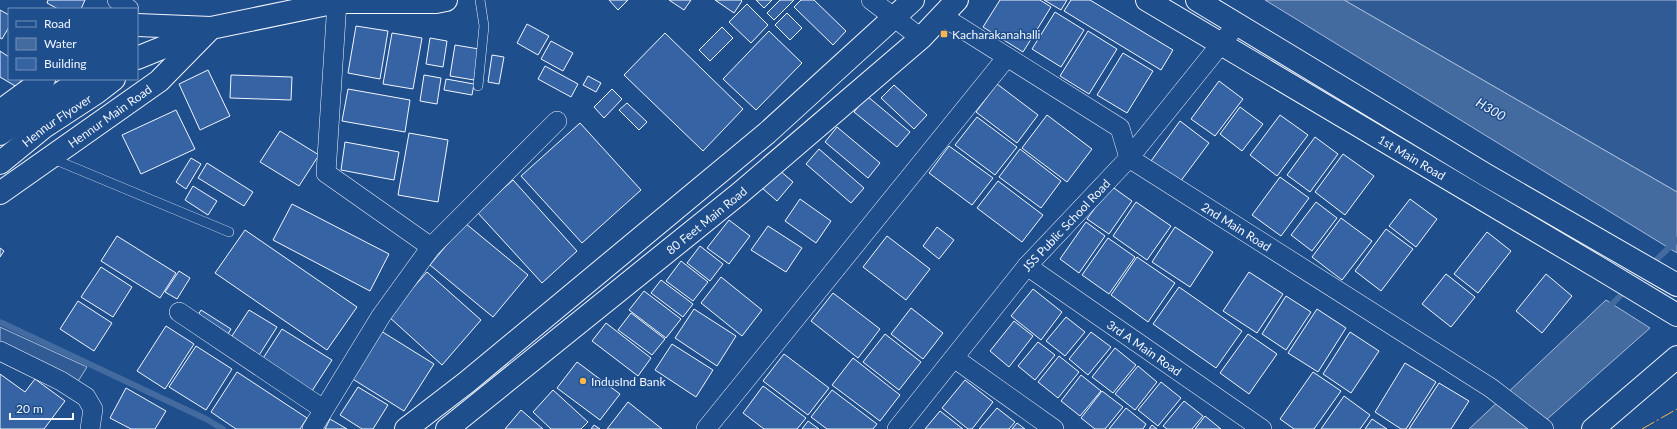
<svg xmlns="http://www.w3.org/2000/svg" width="1677" height="429" font-family="Lato,sans-serif">
<rect width="100%" height="100%" fill="#1f4e8c"/>
<!-- built -->
<path fill="#305b95" stroke="#a8bbd7" d="M1344,0H1677V192Z
M0,327L87,367L70,394L0,358Z"/>
<!-- water -->
<path fill="#446ba0" stroke="#a8bbd7" d="M1265,0H1344L1677,192V253Z
M1606,300L1650,328L1536,429H1469Z"/>
<g fill="none" stroke-linecap="round" stroke-linejoin="round">
<!-- stream -->
<path stroke="#446ba0" stroke-width="6" d="M1651,265L1677,240
M1607,309L1626,290
M0,322L206,419L223,429"/>
</g>
<!-- building -->
<path fill="#3563a3" stroke="#f2f6ff" d="M48,0H85L81,9H58L47,3Z
M609,0H628L618,10Z
M669,0H691L684,10Z
M715,0H741L742,1L734,13Z
M756,0H772L764,8Z
M780,0H794L774,20L767,13Z
M801,0H814L846,31L833,45L794,7Z
M1000,0H1040L1051,7L1023,52L983,27Z
M1044,0H1067L1061,10Z
M1071,0H1090L1173,50L1161,70L1064,11Z
M747,4L768,25L751,43L729,22Z
M0,10L9,15V27L2,39L0,38Z
M1055,12L1084,30L1061,67L1032,49Z
M787,13L802,28L790,40L775,25Z
M527,24L549,36L538,55L517,43Z
M356,26L388,31L380,79L348,73Z
M722,27L733,38L710,61L699,50Z
M769,31L802,63L756,110L723,79Z
M1088,31L1117,49L1089,94L1060,76Z
M392,33L422,38L413,89L383,84Z
M665,33L743,109L703,151L624,75Z
M430,38L447,41L443,67L426,64Z
M551,41L573,53L563,71L541,59Z
M455,45L479,49L474,80L450,76Z
M0,51L9,57V79H22L17,87L0,77Z
M1123,53L1153,71L1127,113L1097,95Z
M492,55L504,57L499,84L488,82Z
M545,66L578,84L571,97L538,79Z
M208,70L230,116L200,130L179,84Z
M231,75L292,77L291,100L230,98Z
M424,75L441,78L437,104L420,101Z
M588,76L601,83L596,92L583,85Z
M446,79L474,84L472,95L444,90Z
M1219,81L1243,99L1215,136L1191,119Z
M997,84L1038,115L1017,143L976,112Z
M894,85L927,115L914,129L881,98Z
M348,89L410,100L405,132L342,121Z
M612,89L622,99L604,118L594,107Z
M867,96L910,132L897,147L854,112Z
M627,103L647,122L639,130L619,110Z
M1240,107L1263,124L1242,151L1220,134Z
M176,110L195,149L141,174L122,135Z
M1047,115L1092,149L1067,182L1022,148Z
M1280,115L1308,135L1277,176L1250,155Z
M977,117L1017,147L995,175L955,145Z
M1180,121L1209,143L1180,182L1151,161Z
M580,123L641,190L582,243L521,176Z
M837,127L880,163L868,178L825,142Z
M280,131L319,155L299,186L260,162Z
M409,133L448,140L438,202L398,195Z
M1315,137L1338,154L1310,192L1287,175Z
M345,142L399,152L394,180L341,170Z
M949,146L993,178L972,205L929,173Z
M819,149L864,188L851,203L806,164Z
M1020,149L1061,181L1041,208L999,177Z
M1343,154L1374,176L1345,215L1315,192Z
M191,158L201,164L186,189L176,182Z
M207,163L253,192L244,206L198,178Z
M778,169L793,182L777,201L762,188Z
M1280,177L1309,198L1281,236L1252,215Z
M513,180L577,251L542,283L477,212Z
M998,181L1043,215L1022,242L977,208Z
M193,186L217,201L208,215L185,200Z
M1111,186L1132,201L1109,234L1087,219Z
M800,199L831,221L816,243L785,221Z
M1410,199L1437,219L1416,247L1389,226Z
M1136,202L1171,226L1147,260L1113,236Z
M1316,202L1337,218L1312,251L1291,235Z
M292,204L389,254L370,291L273,240Z
M1341,218L1372,241L1342,280L1312,257Z
M729,220L750,236L729,264L707,248Z
M1086,222L1105,236L1079,273L1060,259Z
M465,223L528,275L493,317L430,265Z
M768,226L802,248L786,272L751,250Z
M937,227L954,240L939,259L923,246Z
M1175,227L1213,252L1190,287L1152,262Z
M1386,229L1413,249L1381,291L1355,271Z
M245,230L357,307L327,350L215,273Z
M1487,232L1511,251L1478,293L1454,274Z
M117,236L176,273L160,298L101,261Z
M887,236L930,269L906,300L863,267Z
M1108,238L1135,257L1109,294L1082,275Z
M700,246L723,264L710,281L687,263Z
M0,248L4,251L0,257Z
M1137,257L1175,283L1148,322L1111,295Z
M681,261L708,282L693,301L666,281Z
M101,267L132,287L113,317L81,297Z
M179,271L190,278L177,299L165,292Z
M427,272L481,320L442,365L388,316Z
M1249,272L1283,294L1257,333L1223,311Z
M1446,274L1475,297L1451,327L1422,304Z
M1546,274L1572,296L1542,333L1516,311Z
M721,277L762,310L742,336L701,303Z
M661,280L693,304L683,317L651,293Z
M1179,287L1242,331L1216,368L1153,324Z
M1033,289L1062,312L1041,340L1011,316Z
M644,291L681,319L666,338L629,310Z
M833,293L880,329L858,358L811,321Z
M1286,296L1311,312L1286,350L1262,334Z
M78,301L112,323L94,351L60,329Z
M911,308L943,333L923,359L891,334Z
M694,309L736,336L717,366L675,338Z
M1317,309L1346,328L1318,372L1288,353Z
M201,310L231,329L225,339L195,320Z
M249,310L277,327L256,360L228,342Z
M631,313L665,339L652,355L618,330Z
M1066,317L1085,332L1065,356L1046,341Z
M1014,321L1033,336L1009,367L990,351Z
M606,323L651,358L638,376L592,341Z
M166,326L194,344L165,389L137,371Z
M282,329L332,360L310,394L260,363Z
M381,331L434,364L404,411L351,378Z
M1091,332L1111,347L1088,375L1069,359Z
M1350,332L1379,351L1351,393L1323,374Z
M885,334L921,362L899,390L863,362Z
M1248,334L1277,354L1249,394L1220,373Z
M1038,342L1055,355L1035,380L1018,366Z
M672,344L713,370L696,397L655,370Z
M196,346L232,369L206,410L169,387Z
M1115,348L1136,365L1113,393L1092,377Z
M784,354L829,388L808,415L763,381Z
M1059,356L1079,372L1058,398L1038,382Z
M853,358L900,395L880,421L832,385Z
M577,362L620,394L600,420L557,388Z
M1405,363L1436,382L1406,429H1401L1375,412Z
M1138,366L1157,382L1135,410L1115,394Z
M237,372L307,418L300,429H236L211,412Z
M1313,372L1341,391L1314,429H1294L1280,419Z
M0,374L25,392L35,379L65,401L44,429H0Z
M1081,375L1101,391L1080,416L1061,401Z
M965,380L993,402L972,429H968L942,408Z
M1161,382L1181,398L1158,426L1138,410Z
M1439,383L1469,401L1451,429H1409Z
M763,386L806,418L797,429H764L743,413Z
M358,387L388,405L373,429H362L340,415Z
M126,388L166,411L155,429H131L110,418Z
M553,390L588,422L581,429H551L533,412Z
M832,390L877,424L873,429H827L811,417Z
M1102,391L1123,407L1105,429H1095L1081,418Z
M1344,396L1370,415L1360,429H1321Z
M1184,401L1203,416L1192,429H1167L1163,426Z
M628,402L662,429H607Z
M997,408L1015,422L1009,429H979Z
M1126,408L1146,424L1143,429H1109Z
M521,410L543,429H505Z
M940,411L963,429H925Z
M1205,416L1221,429H1195Z
M330,419L347,429H325Z
M1372,419L1387,429H1365Z
M808,421L819,429H802Z
M1017,423L1025,429H1012Z
M594,425L600,429H591Z
M1152,425L1157,429H1149Z"/>
<g fill="none" stroke-linecap="round" stroke-linejoin="round">
<!-- service casing -->
<g stroke="#f2f6ff" stroke-width="10">
<path id="service" d="M478,86L484,26L480,0
M51,158L229,232"/>
</g>
<!-- minor casing -->
<g stroke="#f2f6ff" stroke-width="20">
<g id="minor">
<path d="M117,0L129,9"/>
<path d="M871,0L921,38"/>
<path d="M337,2L326,173L431,247"/>
<path id="s1" d="M942,16L1120,128L1129,158L1491,388L1544,429"/>
<path id="s2" d="M1027,266L1262,429"/>
<path d="M179,312L323,409"/>
<path d="M0,351L61,381L86,397L93,409L90,429"/>
<path d="M954,358L1054,429"/>
<path d="M312,429L381,316L431,247L557,121"/>
<path d="M706,429L1007,57"/>
<path id="s3" d="M897,429L1027,266L1129,158L1237,24"/>
</g>
</g>
<!-- tertiary casing -->
<g stroke="#f2f6ff" stroke-width="24">
<g id="tertiary">
<path id="s4" d="M1147,0L1599,268L1677,315"/>
<path d="M1197,0L1486,175L1677,285"/>
<path d="M1593,429L1677,357"/>
</g>
</g>
<!-- secondary casing -->
<g stroke="#f2f6ff" stroke-width="24">
<g id="secondary">
<path d="M137,25L211,28L337,2H436L446,0"/>
<path d="M137,58L204,31"/>
<path d="M0,111L44,79"/>
<path d="M0,134L68,88L88,79"/>
<path id="s5" d="M0,163L44,127L96,93L114,79"/>
<path id="s6" d="M0,193L159,81L211,28"/>
</g>
</g>
<!-- primary casing -->
<g stroke="#f2f6ff" stroke-width="24">
<g id="primary">
<path d="M406,429L467,382L767,133L913,0"/>
<path id="s7" d="M447,429L740,193L921,38L957,0"/>
</g>
</g>
<!-- service -->
<use href="#service" stroke="#1f4e8c" stroke-width="9"/>
<!-- minor -->
<use href="#minor" stroke="#1f4e8c" stroke-width="19"/>
<!-- tertiary -->
<use href="#tertiary" stroke="#1f4e8c" stroke-width="22"/>
<!-- secondary -->
<use href="#secondary" stroke="#1f4e8c" stroke-width="22"/>
<!-- primary -->
<use href="#primary" stroke="#1f4e8c" stroke-width="22"/>
<!-- power -->
<path stroke="#ffb74d" stroke-width="1" stroke-dasharray="14 3 2 3" stroke-linecap="butt" d="M1642,429L1677,409"/>
</g>
<!-- markers -->
<g fill="#ffb74d" stroke="#1f4e8c" stroke-width="1.5">
<rect x="940" y="30" width="8" height="8" rx="2"/>
<circle cx="583" cy="381" r="4"/>
</g>
<g text-anchor="middle" dominant-baseline="central" stroke-width="3" stroke-linejoin="round" paint-order="stroke">
<!-- poi labels -->
<g font-size="12" fill="#f2f6ff" stroke="#1f4e8c" text-anchor="start">
<text x="952" y="34">Kacharakanahalli</text>
<text x="591" y="381">IndusInd Bank</text>
</g>
<!-- street labels -->
<g font-size="12" fill="#f2f6ff" stroke="#1f4e8c">
<text stroke="none"><textPath href="#s6" startOffset="134">Hennur Main Road</textPath></text>
<text stroke="none"><textPath href="#s5" startOffset="71">Hennur Flyover</textPath></text>
<text stroke="none"><textPath href="#s4" startOffset="308">1st Main Road</textPath></text>
<text stroke="none"><textPath href="#s7" startOffset="333">80 Feet Main Road</textPath></text>
<text stroke="none"><textPath href="#s3" startOffset="265">JSS Public School Road</textPath></text>
<text stroke="none"><textPath href="#s1" startOffset="369">2nd Main Road</textPath></text>
<text stroke="none"><textPath href="#s2" startOffset="143">3rd A Main Road</textPath></text>
</g>
<!-- water labels -->
<g font-size="13" font-style="italic" fill="#f2f6ff" stroke="#1f4e8c">
<text transform="translate(1491 109) rotate(30)">H300</text>
</g>
</g>
<!-- legend -->
<rect x="8" y="8" width="130" height="72" fill="#1f4e8c" stroke="#7391ba"/>
<rect x="16" y="21" width="20" height="6" fill="#1f4e8c" stroke="#7391ba"/>
<text x="44" y="28" font-size="12" fill="#f2f6ff">Road</text>
<rect x="16" y="38" width="20" height="12" fill="#446ba0" stroke="#7391ba"/>
<text x="44" y="48" font-size="12" fill="#f2f6ff">Water</text>
<rect x="16" y="58" width="20" height="12" fill="#3563a3" stroke="#7391ba"/>
<text x="44" y="68" font-size="12" fill="#f2f6ff">Building</text>
<!-- scale -->
<path d="M10 413v6h63v-6" fill="none" stroke="#f2f6ff" stroke-width="2"/>
<text x="16" y="413" font-size="12" fill="#f2f6ff" stroke="#1f4e8c" stroke-width="3" paint-order="stroke">20 m</text>
</svg>
